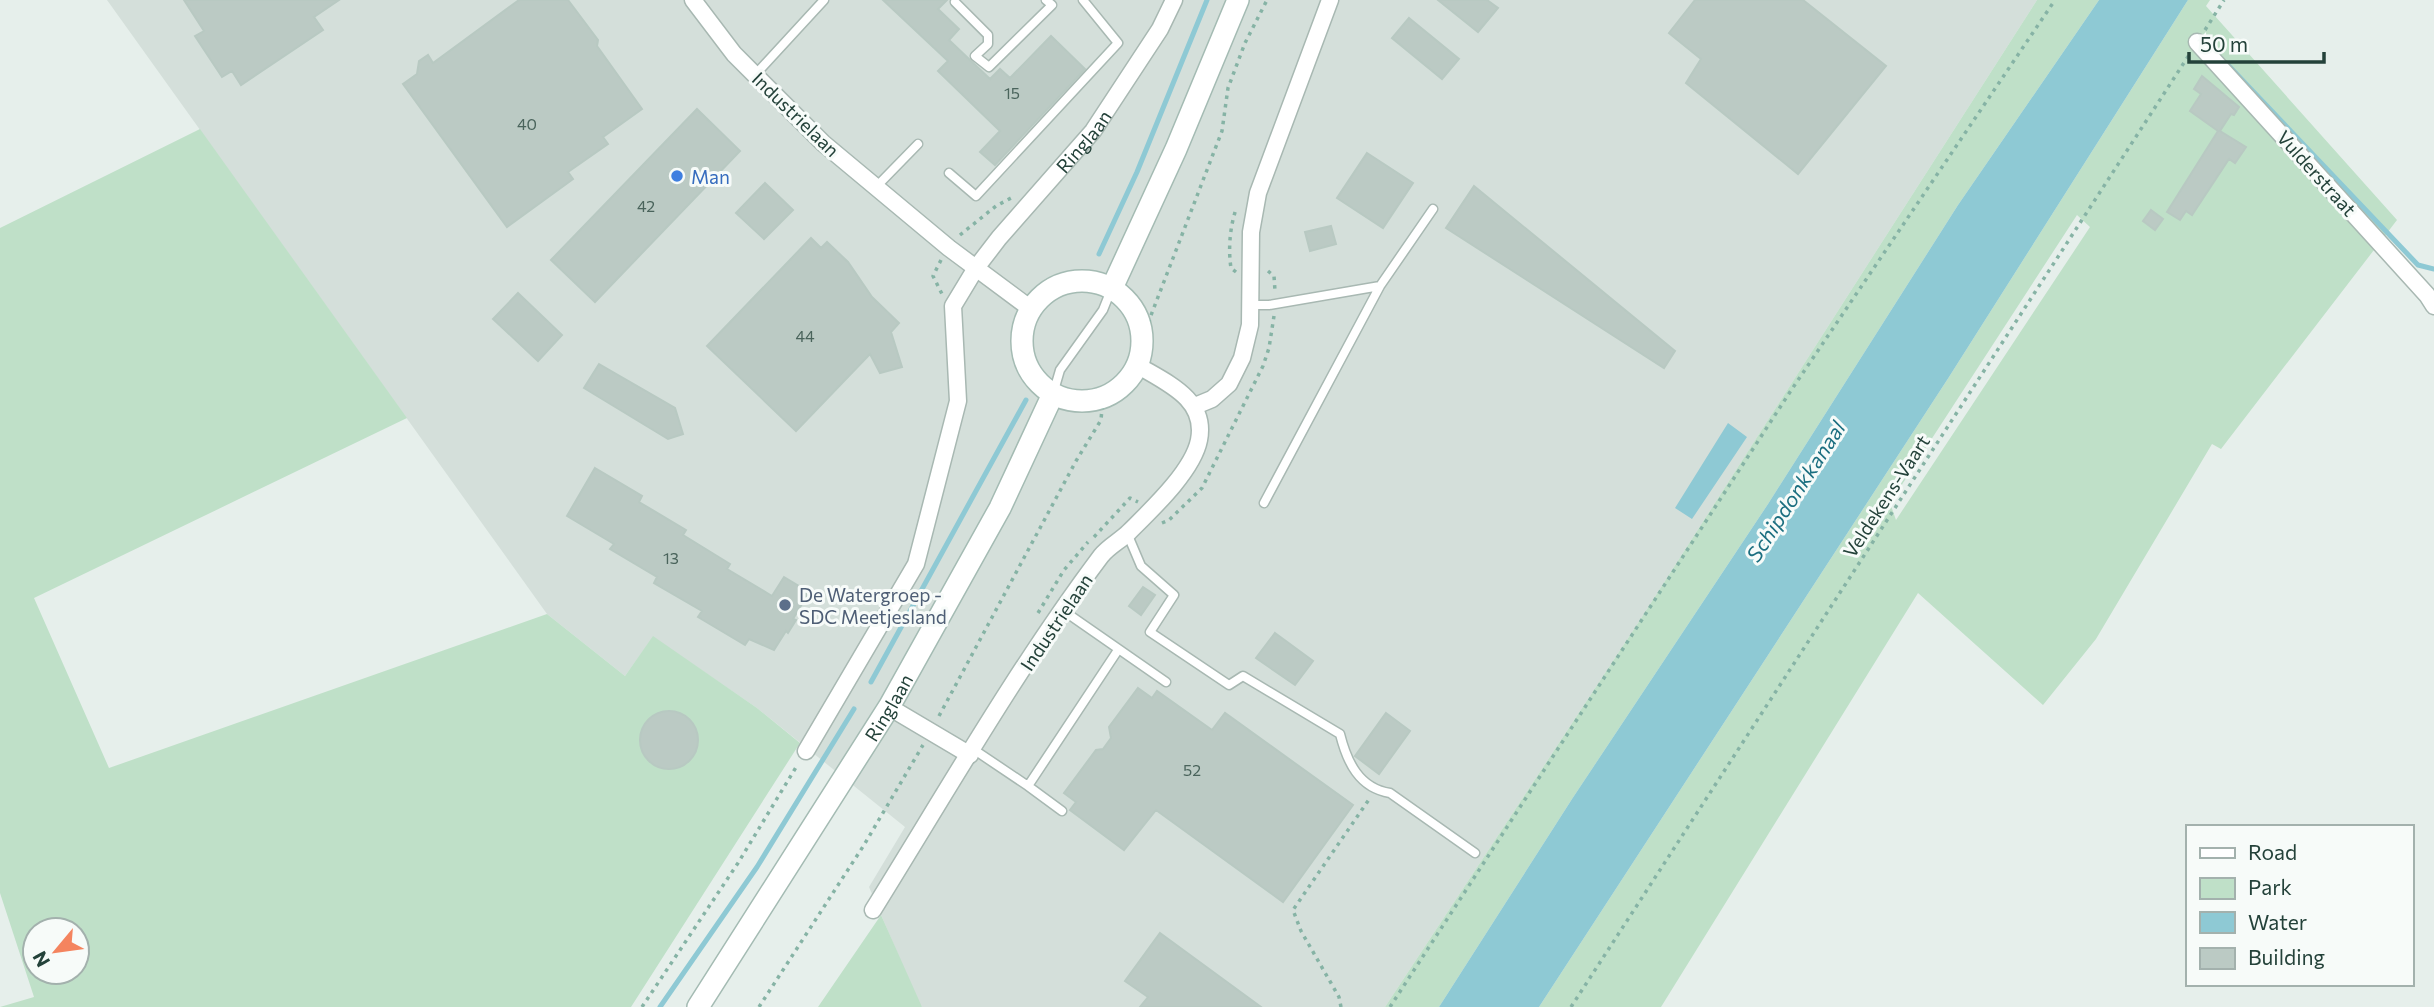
<svg xmlns="http://www.w3.org/2000/svg" width="2434" height="1007" font-family="Commissioner,sans-serif">
<rect width="100%" height="100%" fill="#e6efeb"/>
<!-- built -->
<path fill="#d4dfda" d="M107,0H2037L1640,620L1385,1007H922L919,1003L869,887L905,827L757,708L653,637L625,676L547,614Z"/>
<!-- green -->
<path fill="#bfe0c8" fill-rule="evenodd" d="M2037,0H2099L1958,205L1768,504L1572,799L1439,1007H1385L1640,620Z
M2188,0H2210L2206,6L2397,220L2221,449L2212,444L2096,639L2043,705L1918,593L1661,1007H1539L1949,377ZM2077,215L2090,227L1896,520L1890,503Z
M200,129L407,418L34,598L109,768L547,614L625,676L653,636L757,708L800,743L631,1007H0L34,997L0,893V228ZM35,930H77V972H35Z
M881,915L922,1007H818Z"/>
<!-- water -->
<path fill="#8ec9d4" d="M2099,0H2188L1949,377L1539,1007H1439L1572,799L1768,504L1958,205Z
M1728,423L1747,437L1692,519L1675,508Z"/>
<g fill="none" stroke-linecap="round" stroke-linejoin="round">
<!-- stream -->
<path stroke="#8ec9d4" stroke-width="5" d="M2229,66L2418,265L2434,269
M1099,254L1137,172L1207,0
M871,682L1026,400
M660,1007L757,867L854,709"/>
</g>
<!-- building -->
<path fill="#bbcac4" stroke="#b8c9c2" stroke-width="2" d="M184,0H339L314,17L323,30L241,85L232,71L222,77L195,36L204,31Z
M519,0H568L598,40L597,46L642,109L603,137L608,144L568,172L573,179L507,227L403,84L417,74L419,61L428,55L433,63Z
M883,0H947L938,9L959,29L949,40L990,79L1000,69L1010,78L1051,36L1085,69L995,165L980,152L1000,131L938,71L948,61Z
M1438,0H1487L1498,8L1478,32Z
M1695,0H1803L1886,66L1798,174L1686,83L1701,59L1669,33Z
M1409,18L1459,59L1442,79L1392,38Z
M2202,76L2239,107L2234,115L2231,114L2220,131L2246,147L2235,163L2229,159L2192,215L2186,211L2180,220L2167,212L2218,131L2190,111L2201,94L2194,89Z
M697,109L740,151L595,302L551,260Z
M1367,153L1413,183L1383,228L1337,198Z
M765,183L793,210L764,239L736,213Z
M1474,186L1675,351L1664,368L1446,228Z
M2151,210L2163,219L2155,230L2143,221Z
M1331,226L1336,244L1310,251L1305,232Z
M811,238L821,248L827,242L848,262L872,297L899,323L891,332L902,367L880,373L870,354L796,431L707,346Z
M518,293L562,335L538,361L493,319Z
M599,364L675,408L683,434L668,439L584,388Z
M595,468L642,496L639,502L686,530L683,535L730,564L727,569L772,596L784,577L809,592L793,619L796,620L788,633L786,631L774,650L749,639L745,645L698,617L702,611L654,583L657,577L610,549L614,544L567,516Z
M1143,587L1155,595L1141,615L1129,606Z
M1275,633L1313,661L1295,685L1256,658Z
M1138,688L1152,698L1157,691L1212,730L1225,713L1353,805L1283,902L1156,810L1124,850L1070,810L1076,802L1064,793L1096,750L1103,749L1111,738L1109,727Z
M640 740a29 29 0 1 1 58 0a29 29 0 1 1-58 0Z
M1386,713L1410,731L1379,774L1355,756Z
M1160,933L1261,1007H1140L1148,997L1125,981Z"/>
<g fill="none" stroke-linecap="round" stroke-linejoin="round">
<!-- lane casing -->
<g stroke="#a8b8b2" stroke-width="11">
<path id="lane" d="M955,2L988,35V44L975,56L989,67L1052,5L1046,0
M755,75L824,0
M949,173L976,196L1118,43L1083,0
M876,187L918,144
M1252,305H1269L1380,286L1433,209
M1053,394L1060,370L1103,310L1111,290
M1264,503L1380,286
M1127,533L1141,566L1174,595L1150,632L1229,685L1243,676L1340,734C1347,762 1359,788 1390,793L1475,853
M1061,609L1166,682
M973,749L1028,786
M1062,811L1028,786L1118,650"/>
</g>
<!-- street casing -->
<g stroke="#a8b8b2" stroke-width="19">
<g id="street">
<path d="M693,0L734,54L823,143L949,248L1031,309"/>
<path d="M2197,42L2427,295L2434,306"/>
<path d="M1195,406L1212,399L1229,384L1242,358L1250,325L1251,232L1258,193L1330,0"/>
<path d="M889,707L970,755"/>
<path id="s1" d="M806,751L916,564L958,401L953,306L976,268L999,238L1093,131L1160,29L1174,0"/>
<path d="M873,910C947,791 1017,668 1101,556C1109,546 1120,541 1129,532C1151,510 1193,471 1199,440C1207,399 1167,383 1137,365"/>
</g>
</g>
<!-- secondary casing -->
<g stroke="#a4bbb3" stroke-width="24">
<g id="secondary">
<circle cx="1082" cy="341" r="60"/>
<path d="M1112,288L1176,149L1238,0"/>
<path id="s2" d="M698,1007L889,707L1000,508L1053,394"/>
</g>
</g>
<!-- path -->
<path stroke="#86b3a5" stroke-width="3.5" stroke-dasharray="3.5 5" stroke-linecap="butt" d="M2205,30L2224,0
M960,235L996,206L1013,197
M941,260L933,276L942,294
M1268,271L1274,276L1275,291
M1236,272L1231,268C1228,249 1230,227 1236,209
M1148,323L1222,131L1228,88L1245,43L1267,0
M1162,523L1169,520L1202,488L1263,366L1269,348L1274,316
M1094,537L1130,498L1138,502
M1038,613L1064,570L1088,542
M939,716L1076,461L1101,420L1103,397
M642,1007L738,863L798,764
M759,1007L864,845L923,745
M1341,1007L1339,997L1301,931L1293,910L1370,798
M1390,1007L1790,392L2055,0
M1571,1007L2189,55"/>
<!-- lane -->
<use href="#lane" stroke="#fff" stroke-width="8"/>
<!-- street -->
<use href="#street" stroke="#fff" stroke-width="16"/>
<!-- secondary -->
<use href="#secondary" stroke="#fff" stroke-width="21"/>
</g>
<!-- markers -->
<circle fill="#3f7fe0" stroke="#f7fbf9" stroke-width="2.5" cx="677" cy="176" r="7"/>
<circle fill="#5c6f8a" stroke="#f7fbf9" stroke-width="2.5" cx="785" cy="605" r="7"/>
<g text-anchor="middle" dominant-baseline="central" stroke-width="6" stroke-linejoin="round" paint-order="stroke">
<!-- number labels -->
<g font-size="16" fill="#4a645c">
<text x="1012" y="92">15</text>
<text x="527" y="123">40</text>
<text x="646" y="205">42</text>
<text x="805" y="335">44</text>
<text x="671" y="557">13</text>
<text x="1192" y="769">52</text>
</g>
<!-- street labels -->
<g font-size="19" fill="#24423a" stroke="#f7fbf9">
<text transform="translate(796 114) rotate(44)">Industrielaan</text>
<text stroke="none"><textPath href="#s1" startOffset="691">Ringlaan</textPath></text>
<text transform="translate(2317 173) rotate(48)">Vulderstraat</text>
<text transform="translate(1886 496) rotate(-57)">Veldekens-Vaart</text>
<text transform="translate(1056 622) rotate(-56)">Industrielaan</text>
<text stroke="none"><textPath href="#s2" startOffset="355">Ringlaan</textPath></text>
</g>
<!-- shop labels -->
<g font-size="19" fill="#366cbe" stroke="#f7fbf9" text-anchor="start">
<text x="691" y="176">Man</text>
</g>
<!-- service labels -->
<g font-size="19" fill="#4e5e75" stroke="#f7fbf9" text-anchor="start">
<text x="799" y="594">De Watergroep -<tspan x="799" dy="22">SDC Meetjesland</tspan></text>
</g>
<!-- water labels -->
<g font-size="21" font-style="italic" fill="#1c6f80" stroke="#f7fbf9">
<text transform="translate(1795 491) rotate(-57)">Schipdonkkanaal</text>
</g>
</g>
<!-- legend -->
<rect x="2186" y="825" width="228" height="161" fill="#f7fbf9" stroke="#a3b1ad" stroke-width="2"/>
<rect x="2200" y="848" width="35" height="10" fill="#ffffff" stroke="#a3b1ad" stroke-width="2"/>
<text x="2248" y="860" font-size="21" fill="#24423a">Road</text>
<rect x="2200" y="878" width="35" height="21" fill="#bfe0c8" stroke="#a3b1ad" stroke-width="2"/>
<text x="2248" y="895" font-size="21" fill="#24423a">Park</text>
<rect x="2200" y="912" width="35" height="21" fill="#8ec9d4" stroke="#a3b1ad" stroke-width="2"/>
<text x="2248" y="930" font-size="21" fill="#24423a">Water</text>
<rect x="2200" y="948" width="35" height="21" fill="#bbcac4" stroke="#a3b1ad" stroke-width="2"/>
<text x="2248" y="965" font-size="21" fill="#24423a">Building</text>
<!-- north arrow -->
<g transform="translate(56 951) rotate(241)"><circle r="33" fill="#f7fbf9" stroke="#a3b1ad" stroke-width="2"/>
<path d="M0-5L12 26L0 18L-12 26Z" fill="#f4845f"/>
<text y="-10" font-size="19" font-weight="bold" text-anchor="middle" fill="#24423a">N</text>
</g>
<!-- scale -->
<path d="M2189 52v10h135v-10" fill="none" stroke="#24423a" stroke-width="3.5"/>
<text x="2200" y="52" font-size="21" fill="#24423a" stroke="#f7fbf9" stroke-width="5" paint-order="stroke">50 m</text>
</svg>
